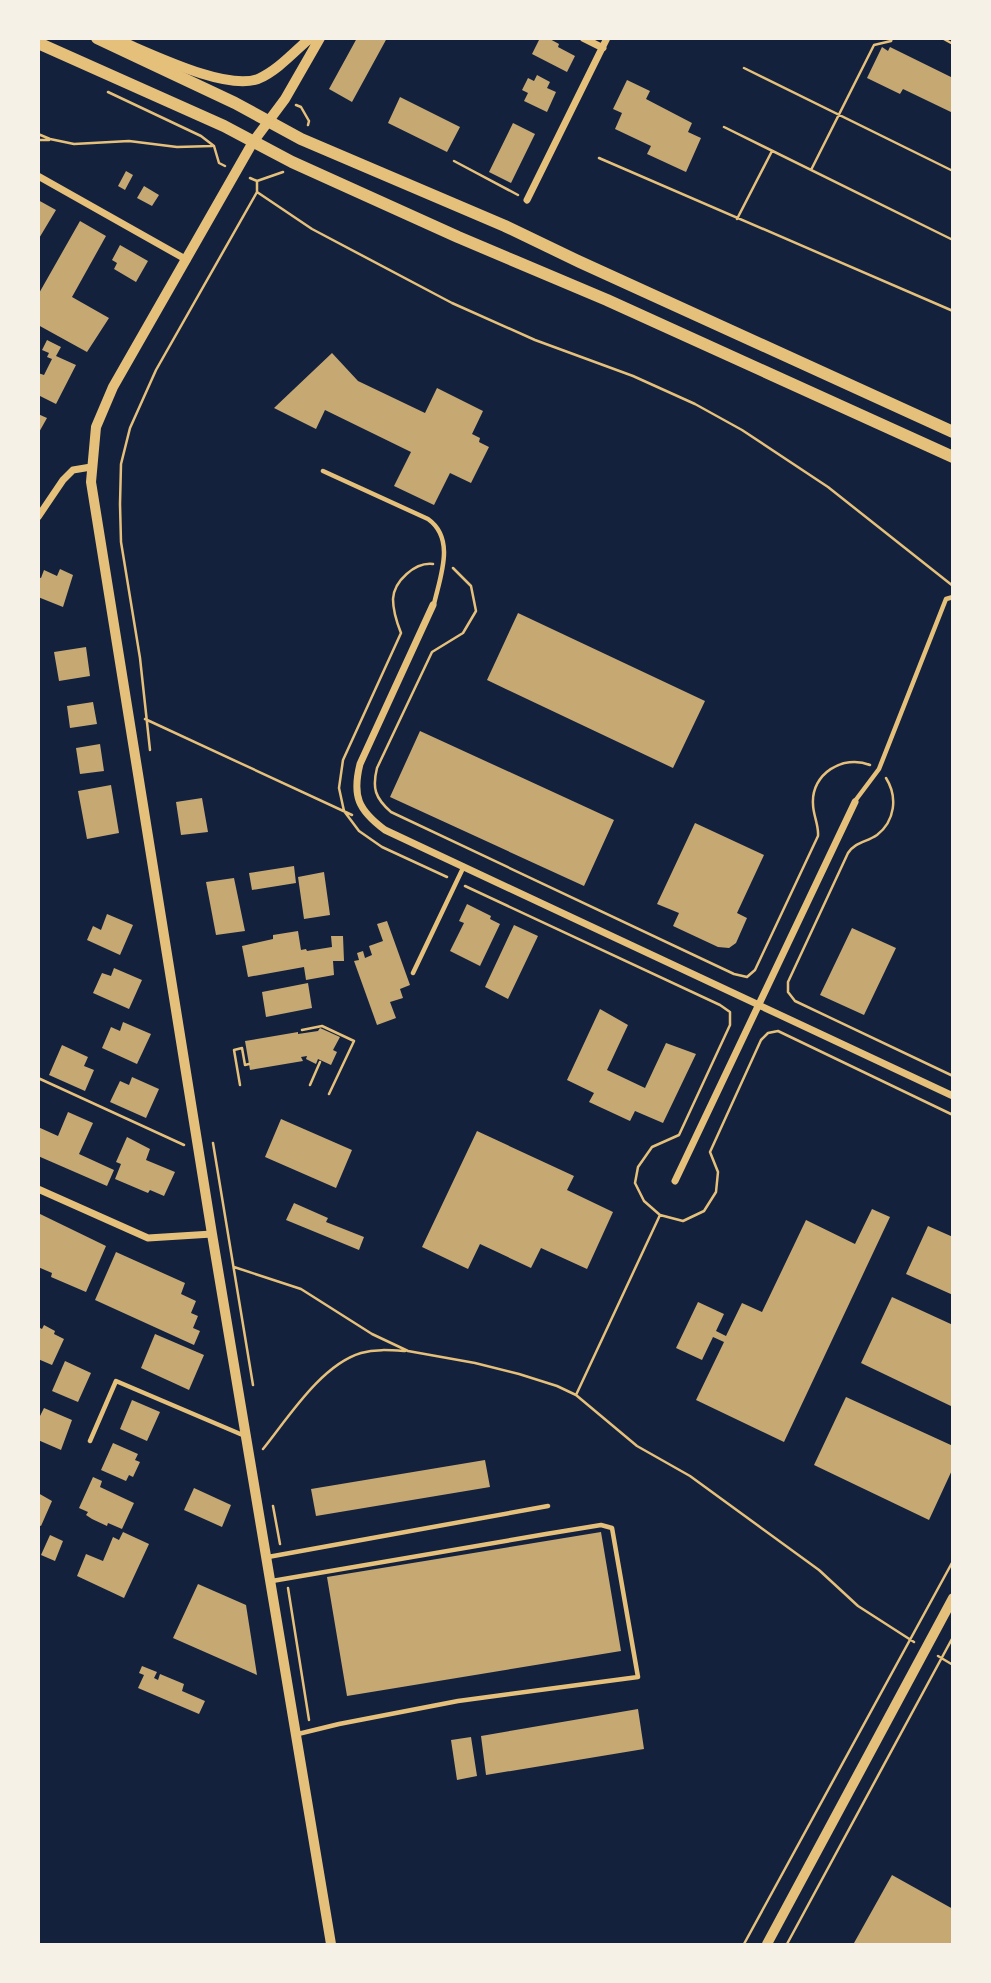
<svg xmlns="http://www.w3.org/2000/svg" width="991" height="1983" font-family="Georgia,serif">
<rect width="100%" height="100%" fill="#14213d"/>
<!-- building -->
<path fill="#c6a872" d="M357,38H387L352,102L329,89Z
M540,38H548L559,44L558,47L575,56L567,72L532,54Z
M882,47L888,51L890,47L953,78V113L903,89L900,94L867,78Z
M537,75L550,82L547,88L556,92L547,112L524,101L528,93L522,90L528,78L534,81Z
M627,80L650,91L646,99L692,123L688,132L701,138L686,172L647,154L651,146L615,129L622,113L613,109Z
M400,97L460,127L447,152L388,123Z
M513,123L535,134L511,183L489,172Z
M126,171L133,175L125,190L118,186Z
M144,186L159,195L152,206L137,198Z
M38,200L56,210L38,240Z
M80,221L106,236L72,297L109,318L87,352L38,325V295Z
M120,245L148,261L136,282L114,269L117,263L112,260Z
M47,340L61,347L56,356L76,365L56,404L38,395V373L44,375L52,359L47,357L49,353L42,350Z
M332,353L358,381L425,413L437,388L483,411L472,434L480,438L479,442L489,447L471,483L450,473L434,505L394,486L411,452L325,410L316,429L274,408Z
M38,414L47,418L38,434Z
M60,569L73,575L63,607L38,597V577L41,578L44,570L57,576Z
M518,613L705,701L673,768L487,680Z
M86,647L90,676L59,681L54,652Z
M93,702L97,724L70,728L67,706Z
M420,731L614,820L584,886L390,797Z
M100,744L104,771L80,774L76,748Z
M111,785L119,833L87,839L78,791Z
M202,798L208,832L181,835L176,802Z
M695,823L764,855L737,913L747,918L736,943L729,948L718,947L673,926L679,913L657,904Z
M294,866L296,883L252,890L249,873Z
M324,872L330,915L304,919L298,877Z
M234,878L245,931L216,935L206,882Z
M467,904L491,916L490,919L500,924L480,966L450,951L464,923L459,921Z
M107,914L133,925L120,955L87,940L93,926L101,930Z
M387,921L410,985L400,989L403,998L390,1002L396,1018L377,1025L354,961L359,960L357,953L363,951L365,958L372,955L369,946L383,941L377,924Z
M514,925L538,936L508,999L485,987Z
M852,928L896,948L864,1015L820,995Z
M298,931L301,950L306,949L307,951L332,947L331,936H343L344,961H333L334,975L306,980L304,967L248,977L242,946L273,939V935Z
M114,968L142,980L129,1009L93,993L102,973L111,976Z
M308,983L312,1008L266,1017L262,992Z
M600,1009L628,1025L607,1070L645,1088L666,1043L696,1054L663,1123L635,1111L630,1121L589,1102L594,1093L567,1080Z
M123,1022L151,1034L137,1064L102,1048L111,1027L120,1031Z
M320,1028L340,1037L333,1050L337,1052L331,1065L318,1059L316,1064L306,1059L307,1056L301,1057L303,1061L250,1070L245,1041L298,1032V1034L318,1031Z
M62,1045L88,1057L84,1066L94,1070L85,1091L49,1075Z
M132,1077L159,1089L146,1118L110,1102L120,1081L129,1085Z
M68,1112L93,1123L79,1154L114,1170L107,1186L38,1156V1127L58,1136Z
M281,1119L352,1150L336,1188L265,1157Z
M477,1131L574,1176L567,1190L613,1212L587,1269L541,1248L531,1268L480,1244L468,1269L422,1247Z
M127,1137L150,1149L146,1160L175,1172L164,1196L150,1190L148,1193L115,1179L121,1164L116,1162Z
M294,1203L328,1218L326,1222L364,1237L359,1250L286,1220Z
M872,1209L890,1217L784,1442L696,1400L724,1342L713,1337L702,1360L676,1348L698,1302L724,1314L716,1331L726,1336L742,1303L762,1312L806,1220L855,1244Z
M38,1213L106,1246L86,1292L51,1277L52,1273L38,1267Z
M928,1226L953,1237V1295L906,1274Z
M116,1252L185,1283L181,1294L196,1301L191,1313L198,1316L193,1328L200,1331L194,1345L95,1300Z
M892,1297L953,1325V1407L861,1363Z
M44,1325L55,1331L54,1334L64,1339L52,1365L38,1359V1327L42,1329Z
M155,1334L204,1355L189,1390L141,1368Z
M65,1361L91,1373L78,1402L52,1391Z
M846,1397L953,1446V1468L929,1520L814,1465Z
M132,1400L160,1412L147,1441L120,1429Z
M44,1408L72,1420L61,1450L38,1440V1420Z
M113,1443L138,1454L135,1460L140,1462L133,1477L129,1475L126,1481L101,1470Z
M485,1460L490,1487L316,1516L311,1489Z
M93,1477L102,1481L100,1487L134,1503L122,1529L108,1523L107,1526L92,1519L86,1515L88,1512L79,1508Z
M194,1488L231,1505L222,1527L184,1510Z
M38,1493L52,1501L41,1526L38,1525Z
M123,1532L149,1544L124,1598L77,1576L86,1554L103,1561L113,1537L119,1540Z
M601,1532L621,1651L347,1696L327,1577Z
M50,1535L63,1541L55,1561L41,1555Z
M198,1584L246,1605L257,1675L173,1638Z
M142,1666L157,1672L154,1678L158,1680L160,1674L184,1684L182,1691L205,1701L199,1714L138,1688L144,1675L139,1673Z
M638,1709L644,1749L486,1775L481,1736Z
M471,1737L477,1776L457,1780L451,1740Z
M892,1875L953,1909V1944L854,1943Z"/>
<g fill="none" stroke-linecap="round" stroke-linejoin="round">
<!-- path -->
<path stroke="#e5c07b" stroke-width="2.5" d="M942,38L953,44
M744,68L953,171
M108,92L201,136L214,146L219,163L225,166
M296,105L301,107L309,121L308,125
M724,127L953,240
M38,134L50,139L74,144L129,141L177,147L212,146
M38,140H49
M599,158L953,311
M454,161L518,195
M811,170L874,45L891,41L892,38
M250,178L257,181L283,172
M257,192L312,229L452,303L535,340L633,376L695,404L742,430L828,487L953,586
M737,219L772,151
M433,564C415,562 394,581 393,599C393,611 397,623 401,633L343,760L339,788L344,811L359,831L382,847L447,877
M453,568L471,586L476,611L463,633L432,652L377,768C372,788 375,798 391,812L734,974L747,977L755,970L818,836C819,825 813,815 813,804C811,774 843,754 870,765
M145,719L352,815
M150,750L140,658L121,542L120,504L121,464L130,428L156,370L257,192V181
M886,778C898,797 895,821 877,835C867,842 855,842 848,853L788,982V992L795,1001L953,1076
M465,886L720,1005L730,1012V1025L679,1135L652,1147L638,1167L635,1183L644,1201L660,1215L683,1221L704,1211L716,1192L718,1172L710,1152L761,1040L768,1033L778,1031L953,1115
M302,1030L322,1026L354,1041L329,1094
M38,1078L184,1145
M240,1085L234,1050L242,1048L245,1065L249,1064
M310,1085L320,1062
M213,1143L253,1385
M234,1267L301,1289L372,1334L408,1351L475,1363L519,1374L557,1386L576,1395L637,1446L690,1476L819,1570L858,1606L914,1642
M576,1395L660,1215
M263,1449C288,1418 321,1365 361,1353C375,1349 389,1350 405,1351
M273,1506L280,1544
M288,1588L309,1720
M938,1656L953,1665
M744,1944L953,1561
M787,1944L953,1637"/>
<!-- service -->
<path stroke="#e5c07b" stroke-width="4.5" d="M323,471L428,519C456,539 440,577 434,604
M855,801L879,769L946,599L953,597
M413,973L464,866
M90,1441L116,1381L245,1436
M268,1557L548,1506
M272,1581L546,1534L601,1525L612,1528L638,1677L458,1701L339,1724L298,1734"/>
<!-- minor -->
<path stroke="#e5c07b" stroke-width="7" d="M583,38L603,48
M38,176L187,260
M527,200L607,38
M38,517L63,480L73,470L91,467
M433,605L360,764C352,796 358,810 385,830L953,1096
M675,1181L855,802
M38,1189L148,1238L212,1234"/>
<!-- tertiary -->
<path stroke="#e5c07b" stroke-width="10" d="M113,38C148,52 224,91 258,79C277,71 294,52 310,38
M320,38L285,99L253,142L113,387L96,427L91,482L212,1234L331,1944
M767,1944L953,1598"/>
<!-- secondary -->
<path stroke="#e5c07b" stroke-width="12" d="M97,38L235,103L301,139L505,226L580,262L953,432
M38,43L224,126L292,162L458,237L607,300L953,457"/>
</g>
<!-- border -->
<rect width="991" height="1983" fill="none" stroke="#f6f1e7" stroke-width="80"/>
</svg>
